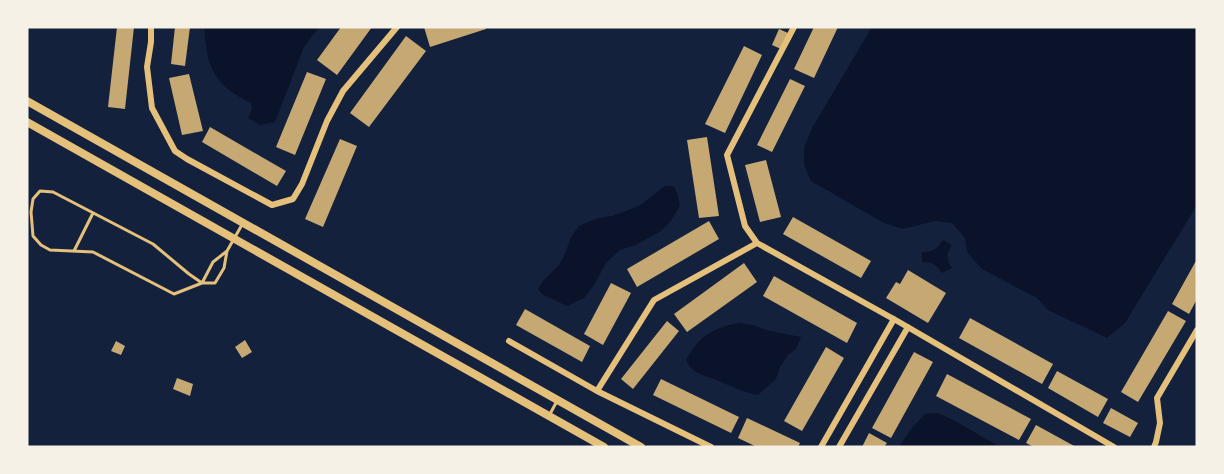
<svg xmlns="http://www.w3.org/2000/svg" width="1224" height="474" font-family="Lato,sans-serif">
<rect width="100%" height="100%" fill="#14213d"/>
<!-- water -->
<path fill="#0b132b" d="M205,27H319L304,47L275,122L260,125L248,118L252,109L251,103C224,90 210,77 206,46C205,39 204,34 205,27Z
M872,27H1197V205L1125,323L1107,338L1048,310L1037,298L982,269L967,252L965,238L952,223L935,221L903,229L884,223L811,181L804,165V148L812,128Z
M665,186H674L678,196L680,206L670,222L661,231L636,245L620,250L606,263L594,285L584,298L567,306L542,294L538,289L543,281L559,265L565,254L571,237L579,226L598,218L612,216L639,206Z
M943,240L952,245C946,254 946,259 952,268L942,273C937,265 932,262 922,262V252C933,252 937,249 943,240Z
M740,323L752,325L770,331L801,337L796,349L788,355L780,367L776,379L758,395C745,393 733,387 721,382C712,377 699,376 691,368C689,367 687,361 686,360C699,336 714,327 740,323Z
M938,413L955,421L1000,447H899L911,429L925,414Z"/>
<!-- building -->
<path fill="#c6a872" d="M117,27H134L125,109L108,107Z
M175,27H190L185,66L171,64Z
M341,27H372L337,75L317,60Z
M424,27H485L486,29L430,47Z
M814,27H838L814,78L794,69Z
M779,29L788,33L781,49L772,45Z
M406,36L426,51L369,127L350,113Z
M744,46L762,55L725,133L705,124Z
M307,72L326,79L295,155L276,147Z
M189,74L203,131L182,135L169,78Z
M790,79L805,86L772,152L757,145Z
M210,127L286,171L277,186L202,142Z
M707,137L719,216L699,218L687,140Z
M340,139L357,146L323,227L305,219Z
M766,160L781,217L760,222L745,165Z
M793,217L871,261L861,278L783,234Z
M709,221L719,239L637,287L627,269Z
M1197,259V299L1189,314L1172,304Z
M744,263L757,282L687,332L674,314Z
M908,270L946,293L928,323L886,298L896,282L900,284Z
M774,276L857,323L847,343L763,296Z
M611,283L631,293L603,345L584,334Z
M525,309L590,346L582,362L516,325Z
M1168,311L1186,321L1138,402L1121,392Z
M970,318L1053,364L1042,384L959,338Z
M667,321L679,331L633,389L621,379Z
M245,340L252,352L242,358L235,347Z
M116,341L125,346L121,355L111,351Z
M826,347L844,358L802,431L784,421Z
M914,352L933,362L891,438L872,428Z
M1057,371L1108,399L1098,417L1048,388Z
M947,374L1031,419L1019,440L936,396Z
M177,378L193,384L190,396L173,389Z
M661,379L739,417L731,433L653,395Z
M1111,408L1138,423L1130,437L1103,423Z
M747,418L800,443L798,447H757L738,438Z
M1036,425L1076,447H1034L1026,443Z
M869,433L887,443L884,447H862Z"/>
<g fill="none" stroke-linecap="round" stroke-linejoin="round">
<!-- service -->
<path stroke="#e5c07b" stroke-width="3" d="M74,251L93,213
M202,283L189,274L153,244L53,192L40,191L33,199L31,212L33,236L41,245L50,250L93,252L174,294L202,283H215L224,268L227,251
M202,283L213,262L227,251L243,223
M550,414L557,401"/>
<!-- minor -->
<path stroke="#e5c07b" stroke-width="6" d="M151,27V42L147,67L152,108L175,151L187,159L272,205L293,199L302,184L327,121L343,91L397,27
M757,243L745,226L727,155L794,27
M509,341L597,391L711,447
M597,391L654,300L757,243L899,322L1114,447
M821,447L894,319
M839,447L908,327
M1154,447L1156,442L1160,423L1157,398L1197,330"/>
<!-- secondary -->
<path stroke="#e5c07b" stroke-width="8" d="M27,101L641,447
M27,122L604,447"/>
</g>
<!-- border -->
<rect width="1224" height="474" fill="none" stroke="#f6f1e7" stroke-width="57"/>
</svg>
